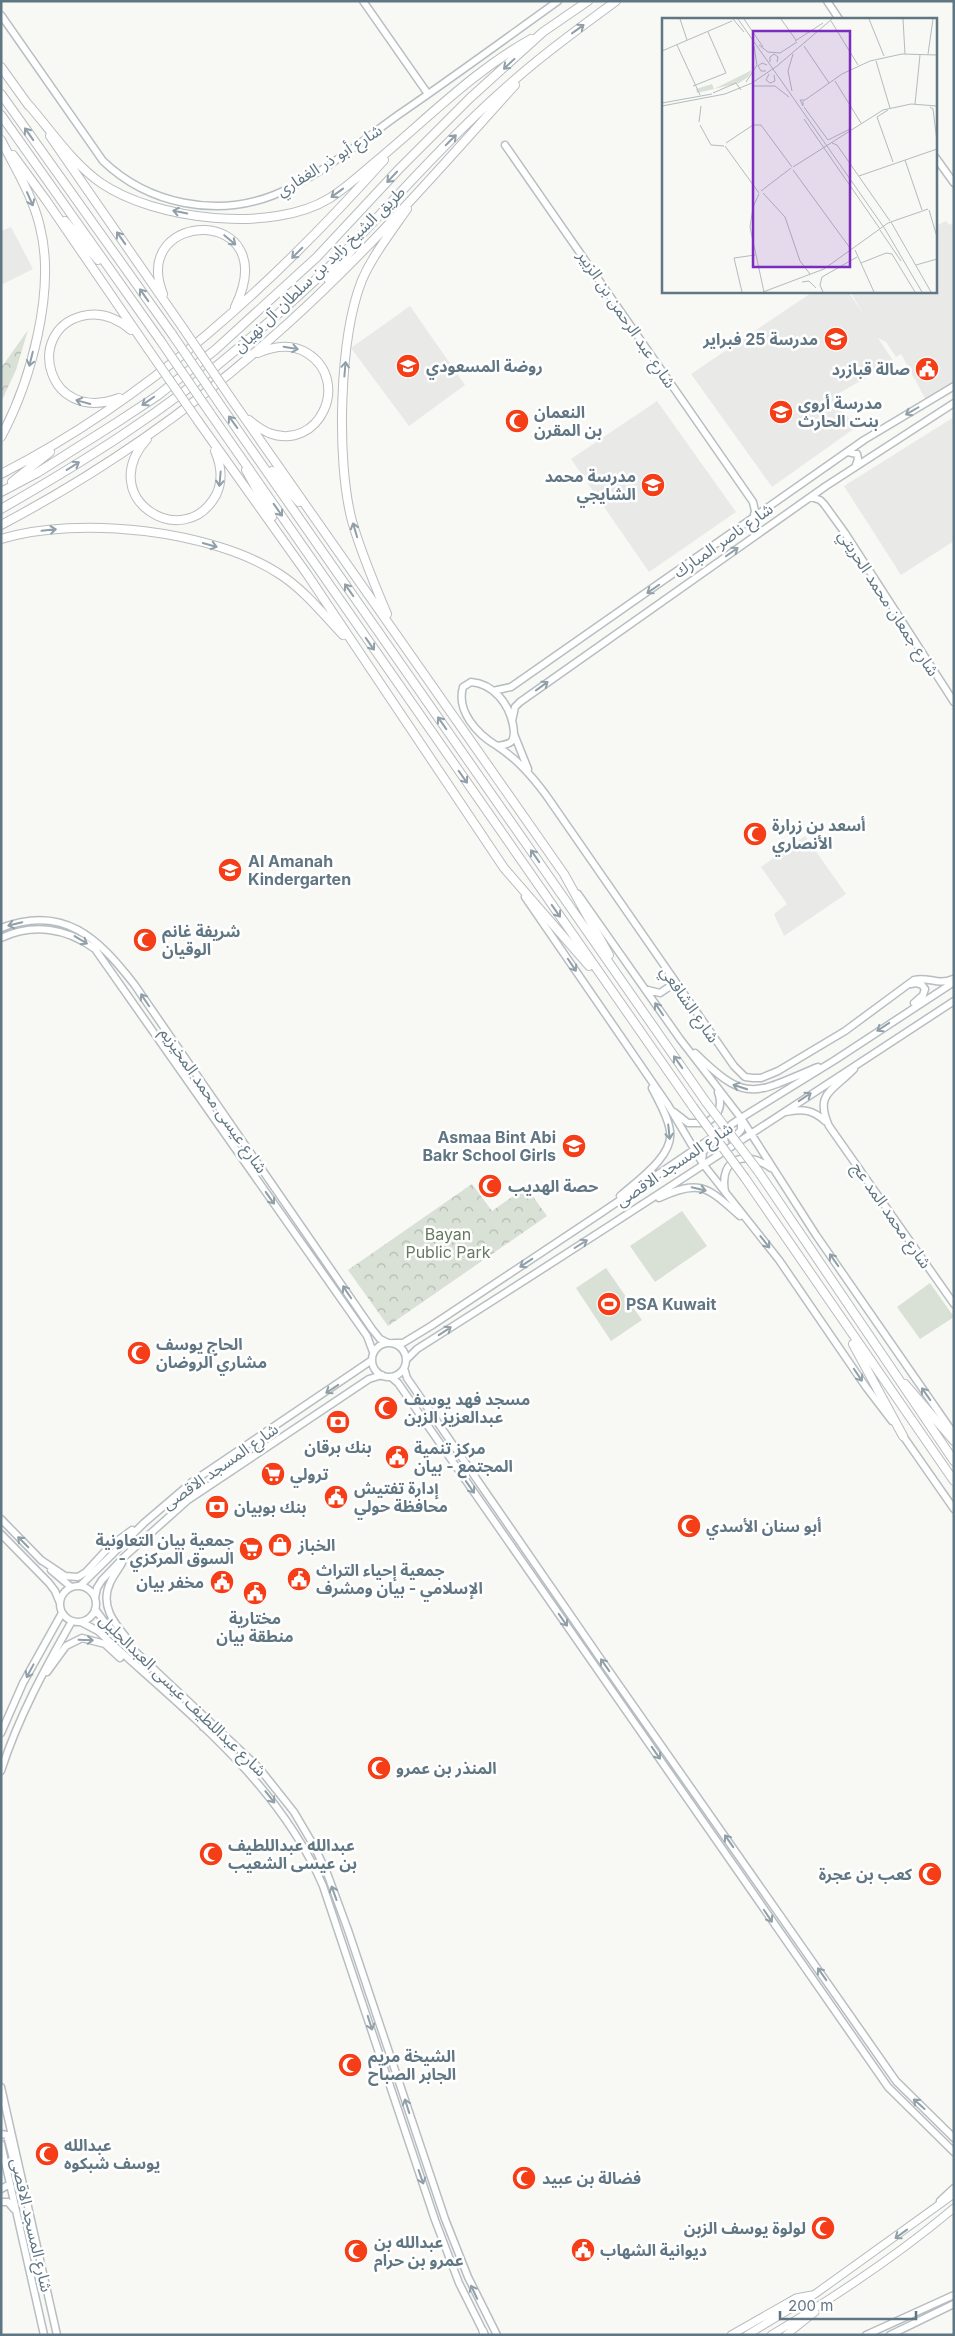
<svg xmlns="http://www.w3.org/2000/svg" width="955" height="2336" font-family="Inter,'Noto Sans Arabic',sans-serif">
<defs>
<pattern id="forest-crowns" width="20" height="18" patternUnits="userSpaceOnUse" patternTransform="scale(1.25)"><rect width="20" height="18" fill="#d9e0d5"/><path d="M2 6a3 3 0 1 1 6 0M12 15a3 3 0 1 1 6 0" fill="none" stroke="#b3bab2"/></pattern>
</defs>
<rect width="100%" height="100%" fill="#f8f8f4"/>
<!-- built -->
<path fill="#e9e9e8" d="M946,221L949,225L954,222V387L927,402L901,354L896,357L886,342L878,338L894,362L834,396L855,428L772,487L691,374L814,291H848L863,314L850,291H936V226Z
M11,227L33,269L1,285V231Z
M410,306L465,385L409,426L351,348Z
M657,401L736,512L649,572L571,459Z
M954,417V541L901,575L844,486Z
M805,836L846,894L784,936L774,914L787,904L761,867Z"/>
<!-- forest -->
<path fill="url(#forest-crowns)" d="M28,330L16,370L1,402V368Z
M472,1184L492,1211L526,1187L547,1216L388,1326L348,1270Z"/>
<!-- pitch -->
<path fill="#d9e0d5" d="M682,1211L707,1246L655,1282L630,1246Z
M606,1268L642,1320L611,1341L576,1288Z
M930,1283L954,1317L920,1339L897,1307Z"/>
<g fill="none" stroke-linecap="round" stroke-linejoin="round">
<!-- secondary casing -->
<g stroke="#b7bec2" stroke-width="9">
<path id="secondary" d="M363,1L428,94
M827,1L839,19
M1,15L103,161C148,204 216,218 274,195C319,177 359,143 398,115C452,78 505,39 558,1
M505,145L753,502L755,511L753,519
M936,158L954,183
M848,452L857,454L858,459L856,465
M811,497L820,500L824,504L845,533L954,702
M471,682C494,684 509,704 513,725C514,730 515,736 512,741C508,745 502,745 497,746C477,734 456,711 463,687Z
M493,691L511,687L864,440L954,386
M512,721L515,707L520,702L826,486L954,403
M514,734L528,769
M497,746C517,759 531,775 546,795L734,1066L745,1077L753,1078H761L778,1071L845,1031L914,980C928,976 938,986 953,979
M578,894L680,1039L741,1118L816,1235L954,1434
M525,897L668,1105L703,1164L779,1260L866,1387L892,1421
M1,928C64,904 98,938 134,984L372,1329L380,1339L388,1343
M1,938C33,923 67,928 95,949L367,1336L373,1352
M911,984L916,983L922,985L925,989L923,995L914,1003
M648,990L660,993L675,983
M695,1053C748,1105 754,1093 818,1067
M854,1069C833,1091 814,1093 829,1126L954,1304
M674,1112L688,1123H705C719,1116 723,1106 718,1092
M786,1112C802,1108 813,1110 825,1121
M732,1140L741,1130V1119
M702,1162L703,1152L716,1138
M725,1192C719,1157 746,1150 771,1168
M620,1196C637,1181 674,1156 670,1131C668,1116 659,1102 652,1088
M659,1198C701,1178 708,1188 740,1216
M372 1360a17 17 0 1 1 34 0a17 17 0 1 1-34 0Z
M394,1343H403L431,1326L601,1213L741,1118L835,1060L954,982
M406,1360L417,1349C597,1235 776,1118 954,1001
M404,1368L407,1378L600,1658L896,2081L954,2138
M391,1377L398,1383L888,2087L954,2152
M901,1433L954,1509
M1,1519L42,1561
M1,1534L49,1583L55,1591L60,1603
M41,1560L65,1576L78,1577L86,1572L109,1547L132,1530
M122,1563C118,1570 113,1576 110,1583C99,1607 116,1625 130,1642
M51,1570L71,1587
M80,1586L144,1523L192,1482L372,1360
M60 1604a18 18 0 1 1 36 0a18 18 0 1 1-36 0Z
M95,1598L97,1588L102,1580L124,1557L188,1500L369,1379L382,1375
M95,1609L106,1624L259,1768L294,1812L314,1846L327,1873L348,1930L445,2219L468,2277L497,2335
M81,1622L98,1631C182,1709 277,1779 323,1886L435,2220L459,2283L485,2335
M47,1672L66,1646L82,1638L105,1644L120,1658
M203,1727L208,1726L225,1742
M1,1733L23,1683L62,1613
M1,1771C18,1718 44,1670 72,1621
M1,2087L57,2335
M1,2134L7,2135L13,2159L17,2165
M1,2144L44,2335
M1,2189L10,2184
M940,2201L954,2188
M1,2202H8L14,2209
M866,2335L954,2295
M890,2335L954,2304"/>
</g>
<!-- primary casing -->
<g stroke="#b8bdc0" stroke-width="9">
<path id="primary" d="M483,2331L484,2335
M731,2335L796,2298L812,2295
M747,2335L815,2294L954,2194
M771,2335C835,2297 897,2256 954,2208
M786,2335L815,2312"/>
</g>
<!-- highway casing -->
<g stroke="#b9bdc0" stroke-width="10">
<path id="highway" d="M1,67L29,106
M1,94L172,334
M27,103C50,129 72,163 101,183C155,220 272,234 330,198C346,188 360,175 374,163C426,120 472,72 531,39
M1,115L160,340
M50,136L183,328
M13,155L46,200L148,349
M65,221L98,260
M328,279L359,241
M163,294C129,208 285,205 235,307
M119,398C47,425 24,331 82,316C101,311 117,318 131,330
M232,400L564,874L609,955
M221,406L706,1102
M210,413L693,1107
M249,420C255,425 262,430 269,433C319,452 352,381 307,353C291,343 274,346 258,353
M198,421L307,574L504,868L589,966
M1,437C31,381 56,290 40,227C33,196 15,168 1,140
M147,439C94,498 184,554 216,495C223,481 221,465 215,451
M246,470L272,517
M272,471L299,502
M1,474C148,399 274,283 384,160
M12,482L50,452
M1,492L37,473L116,423L157,396L215,350L317,257L400,168L470,98L543,32L588,1
M1,509C83,462 165,411 237,349C285,309 333,266 375,220C416,175 457,131 502,91C538,58 577,30 616,1
M1,525C96,475 187,412 268,341C357,264 436,173 515,85
M1,539C78,515 214,530 281,575C305,591 323,614 343,635
M387,614C374,583 361,553 352,521C336,461 339,338 362,280C373,255 391,232 407,209
M758,1171L954,1461
M745,1178L954,1481
M853,1344L903,1436
M905,1384L954,1441"/>
</g>
<!-- secondary -->
<use href="#secondary" stroke="#fff" stroke-width="6"/>
<!-- primary -->
<use href="#primary" stroke="#fff" stroke-width="7"/>
<!-- highway -->
<use href="#highway" stroke="#fff" stroke-width="8"/>
<!-- highway-bridge casing -->
<g stroke="#b9bdc0" stroke-width="10" stroke-linecap="butt">
<path id="highway-bridge" d="M183,328L232,400
M172,334L221,406
M160,340L210,413
M148,349L198,421
M706,1102L758,1171
M693,1107L745,1178"/>
</g>
<!-- highway-bridge -->
<use href="#highway-bridge" stroke="#fff" stroke-width="8"/>
</g>
<!-- one-way arrows -->
<defs><path id="oneway-shaft" d="M-6 0H5M1.5-3L5.5 0L1.5 3" fill="none" stroke-width="1.6" stroke-linecap="round" stroke-linejoin="round" transform="scale(1.25)"/></defs>
<g stroke="#909fa8">
<use href="#oneway-shaft" transform="translate(578 29) rotate(-36)"/>
<use href="#oneway-shaft" transform="translate(509 64) rotate(137)"/>
<use href="#oneway-shaft" transform="translate(29 134) rotate(-125)"/>
<use href="#oneway-shaft" transform="translate(451 140) rotate(-45)"/>
<use href="#oneway-shaft" transform="translate(392 177) rotate(133)"/>
<use href="#oneway-shaft" transform="translate(337 193) rotate(144)"/>
<use href="#oneway-shaft" transform="translate(30 199) rotate(66)"/>
<use href="#oneway-shaft" transform="translate(180 212) rotate(-169)"/>
<use href="#oneway-shaft" transform="translate(121 238) rotate(-125)"/>
<use href="#oneway-shaft" transform="translate(230 240) rotate(40)"/>
<use href="#oneway-shaft" transform="translate(297 253) rotate(135)"/>
<use href="#oneway-shaft" transform="translate(144 295) rotate(-125)"/>
<use href="#oneway-shaft" transform="translate(291 348) rotate(10)"/>
<use href="#oneway-shaft" transform="translate(31 359) rotate(104)"/>
<use href="#oneway-shaft" transform="translate(345 369) rotate(-85)"/>
<use href="#oneway-shaft" transform="translate(148 401) rotate(145)"/>
<use href="#oneway-shaft" transform="translate(83 402) rotate(-165)"/>
<use href="#oneway-shaft" transform="translate(912 411) rotate(150)"/>
<use href="#oneway-shaft" transform="translate(233 422) rotate(-126)"/>
<use href="#oneway-shaft" transform="translate(73 466) rotate(-32)"/>
<use href="#oneway-shaft" transform="translate(220 479) rotate(95)"/>
<use href="#oneway-shaft" transform="translate(278 510) rotate(55)"/>
<use href="#oneway-shaft" transform="translate(49 530) rotate(-6)"/>
<use href="#oneway-shaft" transform="translate(355 530) rotate(-107)"/>
<use href="#oneway-shaft" transform="translate(210 545) rotate(16)"/>
<use href="#oneway-shaft" transform="translate(732 552) rotate(-35)"/>
<use href="#oneway-shaft" transform="translate(653 589) rotate(145)"/>
<use href="#oneway-shaft" transform="translate(349 590) rotate(-125)"/>
<use href="#oneway-shaft" transform="translate(370 644) rotate(55)"/>
<use href="#oneway-shaft" transform="translate(542 686) rotate(-36)"/>
<use href="#oneway-shaft" transform="translate(442 723) rotate(-125)"/>
<use href="#oneway-shaft" transform="translate(463 777) rotate(55)"/>
<use href="#oneway-shaft" transform="translate(535 856) rotate(-125)"/>
<use href="#oneway-shaft" transform="translate(556 911) rotate(55)"/>
<use href="#oneway-shaft" transform="translate(15 924) rotate(166)"/>
<use href="#oneway-shaft" transform="translate(81 940) rotate(31)"/>
<use href="#oneway-shaft" transform="translate(572 965) rotate(56)"/>
<use href="#oneway-shaft" transform="translate(145 1000) rotate(-124)"/>
<use href="#oneway-shaft" transform="translate(659 1009) rotate(-124)"/>
<use href="#oneway-shaft" transform="translate(883 1027) rotate(146)"/>
<use href="#oneway-shaft" transform="translate(678 1062) rotate(-125)"/>
<use href="#oneway-shaft" transform="translate(740 1087) rotate(-162)"/>
<use href="#oneway-shaft" transform="translate(805 1097) rotate(-34)"/>
<use href="#oneway-shaft" transform="translate(669 1132) rotate(84)"/>
<use href="#oneway-shaft" transform="translate(699 1189) rotate(13)"/>
<use href="#oneway-shaft" transform="translate(270 1198) rotate(55)"/>
<use href="#oneway-shaft" transform="translate(765 1242) rotate(52)"/>
<use href="#oneway-shaft" transform="translate(581 1244) rotate(-32)"/>
<use href="#oneway-shaft" transform="translate(834 1260) rotate(-125)"/>
<use href="#oneway-shaft" transform="translate(526 1263) rotate(147)"/>
<use href="#oneway-shaft" transform="translate(347 1292) rotate(-124)"/>
<use href="#oneway-shaft" transform="translate(445 1331) rotate(-33)"/>
<use href="#oneway-shaft" transform="translate(858 1375) rotate(56)"/>
<use href="#oneway-shaft" transform="translate(332 1389) rotate(146)"/>
<use href="#oneway-shaft" transform="translate(926 1394) rotate(-125)"/>
<use href="#oneway-shaft" transform="translate(470 1487) rotate(55)"/>
<use href="#oneway-shaft" transform="translate(23 1542) rotate(-135)"/>
<use href="#oneway-shaft" transform="translate(563 1620) rotate(55)"/>
<use href="#oneway-shaft" transform="translate(86 1640) rotate(2)"/>
<use href="#oneway-shaft" transform="translate(605 1665) rotate(-125)"/>
<use href="#oneway-shaft" transform="translate(30 1671) rotate(118)"/>
<use href="#oneway-shaft" transform="translate(656 1753) rotate(55)"/>
<use href="#oneway-shaft" transform="translate(270 1797) rotate(52)"/>
<use href="#oneway-shaft" transform="translate(729 1841) rotate(-125)"/>
<use href="#oneway-shaft" transform="translate(334 1893) rotate(-110)"/>
<use href="#oneway-shaft" transform="translate(768 1916) rotate(56)"/>
<use href="#oneway-shaft" transform="translate(822 1974) rotate(-125)"/>
<use href="#oneway-shaft" transform="translate(370 2023) rotate(72)"/>
<use href="#oneway-shaft" transform="translate(919 2104) rotate(-138)"/>
<use href="#oneway-shaft" transform="translate(407 2106) rotate(-108)"/>
<use href="#oneway-shaft" transform="translate(421 2177) rotate(71)"/>
<use href="#oneway-shaft" transform="translate(901 2234) rotate(144)"/>
<use href="#oneway-shaft" transform="translate(474 2292) rotate(-115)"/>
</g>
<!-- icons -->
<defs>
<g id="school-disc" transform="scale(1.25)"><circle r="9.5" fill="#f53d17" stroke="#fff"/><path d="M0-5L7-2L0 1L-7-2ZM-4 1L0 2.5L4 1V4Q0 6-4 4Z" fill="#fff"/></g>
<g id="civic-disc" transform="scale(1.25)"><circle r="9.5" fill="#f53d17" stroke="#fff"/><path d="M-.6-6.5H3V-4.5H.6V-3L4-1V1h2V6H-6V1h2V-1L-.6-3ZM-1.2 2.5V6h2.4V2.5Z" fill="#fff"/></g>
<g id="mosque-disc" transform="scale(1.25)"><circle r="9.5" fill="#f53d17" stroke="#fff"/><path d="M3.5-4.9A6 6 0 1 0 3.5 4.9A5 5 0 1 1 3.5-4.9Z" fill="#fff"/></g>
<g id="stadium-disc" transform="scale(1.25)"><circle r="9.5" fill="#f53d17" stroke="#fff"/><path d="M0-5a6.5 5 0 1 0 0 10a6.5 5 0 1 0 0-10ZM-3.5-1.8h7v3.6h-7Z" fill="#fff"/></g>
<g id="bank-disc" transform="scale(1.25)"><circle r="9.5" fill="#f53d17" stroke="#fff"/><path d="M-6-4H6V4H-6ZM0-2.3a2.3 2.3 0 1 0 0 4.6a2.3 2.3 0 1 0 0-4.6Z" fill="#fff"/></g>
<g id="supermarket-disc" transform="scale(1.25)"><circle r="9.5" fill="#f53d17" stroke="#fff"/><path d="M-6-5.5h2.5l.6 2H6L4.5 2H-2.5L-4.4-4H-6ZM-1.5 3.2a1.3 1.3 0 1 0 .1 0ZM3 3.2a1.3 1.3 0 1 0 .1 0Z" fill="#fff"/></g>
<g id="shop-disc" transform="scale(1.25)"><circle r="9.5" fill="#f53d17" stroke="#fff"/><path d="M-5-2.5h2.3a2.7 3.5 0 0 1 5.4 0H5L5.5 6h-11ZM-1.5-2.5h3a1.5 2.3 0 0 0-3 0Z" fill="#fff"/></g>
</defs>
<g fill-rule="evenodd">
<use href="#school-disc" x="836" y="339"/>
<use href="#school-disc" x="408" y="366"/>
<use href="#civic-disc" x="927" y="369"/>
<use href="#school-disc" x="781" y="412"/>
<use href="#mosque-disc" x="517" y="421"/>
<use href="#school-disc" x="653" y="485"/>
<use href="#mosque-disc" x="755" y="834"/>
<use href="#school-disc" x="230" y="870"/>
<use href="#mosque-disc" x="145" y="940"/>
<use href="#school-disc" x="574" y="1146"/>
<use href="#mosque-disc" x="490" y="1186"/>
<use href="#stadium-disc" x="609" y="1304"/>
<use href="#mosque-disc" x="139" y="1353"/>
<use href="#mosque-disc" x="386" y="1408"/>
<use href="#bank-disc" x="338" y="1422"/>
<use href="#civic-disc" x="397" y="1457"/>
<use href="#supermarket-disc" x="273" y="1474"/>
<use href="#civic-disc" x="336" y="1497"/>
<use href="#bank-disc" x="217" y="1507"/>
<use href="#mosque-disc" x="689" y="1526"/>
<use href="#shop-disc" x="280" y="1545"/>
<use href="#supermarket-disc" x="251" y="1549"/>
<use href="#civic-disc" x="299" y="1579"/>
<use href="#civic-disc" x="222" y="1582"/>
<use href="#civic-disc" x="255" y="1593"/>
<use href="#mosque-disc" x="379" y="1768"/>
<use href="#mosque-disc" x="211" y="1854"/>
<use href="#mosque-disc" x="930" y="1874"/>
<use href="#mosque-disc" x="350" y="2065"/>
<use href="#mosque-disc" x="47" y="2154"/>
<use href="#mosque-disc" x="524" y="2178"/>
<use href="#mosque-disc" x="823" y="2228"/>
<use href="#civic-disc" x="583" y="2250"/>
<use href="#mosque-disc" x="356" y="2251"/>
</g>
<g text-anchor="middle" dominant-baseline="central" stroke-width="5" stroke-linejoin="round" paint-order="stroke">
<!-- street labels -->
<g font-size="16" fill="#607683" stroke="#fff">
<text transform="translate(329 160) rotate(-32)">شارع أبو ذر الغفاري</text>
<text transform="translate(319 269) rotate(-44)">طريق الشيخ زايد بن سلطان آل نهيان</text>
<text transform="translate(627 319) rotate(56)">شارع عبد الرحمن بن الزبير</text>
<text transform="translate(723 540) rotate(-35)">شارع ناصر المبارك</text>
<text transform="translate(889 603) rotate(57)">شارع جمعان محمد الحريتي</text>
<text transform="translate(690 1004) rotate(55)">شارع الشافعي</text>
<text transform="translate(214 1100) rotate(55)">شارع عيسى محمد المخيزيم</text>
<text transform="translate(674 1164) rotate(-34)">شارع المسجد الاقصى</text>
<text transform="translate(892 1215) rotate(55)">شارع محمد المد عج</text>
<text transform="translate(220 1466) rotate(-35)">شارع المسجد الاقصى</text>
<text transform="translate(183 1695) rotate(44)">شارع عبداللطيف عيسى العبدالجليل</text>
<text transform="translate(32 2225) rotate(77)">شارع المسجد الاقصى</text>
</g>
<!-- poi labels -->
<g font-size="16" font-weight="bold" fill="#607683" stroke="#fff" text-anchor="start">
<text x="818" y="339" text-anchor="end">مدرسة 25 فبراير</text>
<text x="426" y="366">روضة المسعودي</text>
<text x="910" y="369" text-anchor="end">صالة قبازرد</text>
<text x="798" y="403">مدرسة أروى<tspan x="798" dy="18">بنت الحارث</tspan></text>
<text x="534" y="412">النعمان<tspan x="534" dy="18">بن المقرن</tspan></text>
<text x="636" y="476" text-anchor="end">مدرسة محمد<tspan x="636" dy="18">الشايجي</tspan></text>
<text x="772" y="825">أسعد بن زرارة<tspan x="772" dy="18">الأنصاري</tspan></text>
<text x="248" y="861">Al Amanah<tspan x="248" dy="18">Kindergarten</tspan></text>
<text x="162" y="931">شريفة غانم<tspan x="162" dy="18">الوقيان</tspan></text>
<text x="556" y="1137" text-anchor="end">Asmaa Bint Abi<tspan x="556" dy="18">Bakr School Girls</tspan></text>
<text x="508" y="1186">حصة الهديب</text>
<text x="626" y="1304">PSA Kuwait</text>
<text x="156" y="1344">الحاج يوسف<tspan x="156" dy="18">مشاري الروضان</tspan></text>
<text x="404" y="1399">مسجد فهد يوسف<tspan x="404" dy="18">عبدالعزيز الزبن</tspan></text>
<text x="338" y="1447" text-anchor="middle">بنك برقان</text>
<text x="414" y="1448">مركز تنمية<tspan x="414" dy="18">المجتمع - بيان</tspan></text>
<text x="290" y="1474">ترولي</text>
<text x="354" y="1488">إدارة تفتيش<tspan x="354" dy="18">محافظة حولي</tspan></text>
<text x="234" y="1507">بنك بوبيان</text>
<text x="706" y="1526">أبو سنان الأسدي</text>
<text x="234" y="1540" text-anchor="end">جمعية بيان التعاونية<tspan x="234" dy="18">- السوق المركزي</tspan></text>
<text x="298" y="1545">الخباز</text>
<text x="316" y="1570">جمعية إحياء التراث<tspan x="316" dy="18">الإسلامي - بيان ومشرف</tspan></text>
<text x="204" y="1582" text-anchor="end">مخفر بيان</text>
<text x="255" y="1618" text-anchor="middle">مختارية<tspan x="255" dy="18">منطقة بيان</tspan></text>
<text x="396" y="1768">المنذر بن عمرو</text>
<text x="228" y="1845">عبدالله عبداللطيف<tspan x="228" dy="18">بن عيسى الشعيب</tspan></text>
<text x="912" y="1874" text-anchor="end">كعب بن عجرة</text>
<text x="368" y="2056">الشيخة مريم<tspan x="368" dy="18">الجابر الصباح</tspan></text>
<text x="64" y="2145">عبدالله<tspan x="64" dy="18">يوسف شبكوه</tspan></text>
<text x="542" y="2178">فضالة بن عبيد</text>
<text x="806" y="2228" text-anchor="end">لولوة يوسف الزبن</text>
<text x="374" y="2242">عبدالله بن<tspan x="374" dy="18">عمرو بن حرام</tspan></text>
<text x="600" y="2250">ديوانية الشهاب</text>
</g>
<!-- park labels -->
<g font-size="16" fill="#667a5f" stroke="#fff">
<text x="448" y="1234">Bayan<tspan x="448" dy="18">Public Park</tspan></text>
</g>
</g>
<!-- overview -->
<g transform="translate(662 18)">
<rect width="275" height="275" fill="#f8f8f4"/>
<path d="M90,52L86,59L77,65L35,75L34,71L50,66L52,71Z" fill="#d9e0d5"/>
<path fill="none" stroke="#b2bcc0" stroke-width="1" d="M18,1L25,22M71,1L82,14M76,1L223,211L260,274M82,1L101,29M119,1L134,22M207,1L222,38M241,1L243,36M169,3L196,47M133,23L161,5M15,27L38,77M97,27L106,34L118,35L135,24M142,28L167,65M0,33L70,3M266,36L271,1M214,43L228,90M108,44V39L112,36L116,39L115,44M104,53H99L96,48L100,45L105,47M107,56L104,62L108,65L113,63L112,57M173,63L199,105M84,64L95,47L92,28M31,68L64,55L46,14M90,68H113L127,79M130,73L126,53L131,36M51,75L74,65L79,72M141,83V88L138,82H143L180,56L208,43L240,36L275,37M0,85L50,76M253,86L258,37M0,88L63,76L90,65L115,48L170,1M142,89L166,122L188,111M268,89L271,91L275,123M226,92L215,99L231,144M142,101L218,211M37,104L39,88M38,107L49,127L62,128M64,125L91,107H99L130,149M170,125L175,127L228,203M63,128L97,175M243,142L260,192M131,149L221,92L249,86L275,88M131,152L188,230M197,158L275,131M99,173L129,150M101,175L123,199L138,243L148,256M97,176L91,189L88,209L102,274M267,192L275,219M229,204L269,274M218,212L239,243M193,232L212,274M199,245L224,235L230,236L253,274M254,247L275,241M140,264L147,263L154,270M80,274L72,240L93,237M101,274L162,251L226,205L266,191M161,274L158,267L160,259L195,239"/>
<path fill="#7b2cbf" fill-opacity="0.15" stroke="#7b2cbf" stroke-width="2.5" d="M91,13H188V249H91Z"/>
<rect width="275" height="275" fill="none" stroke="#607683" stroke-width="2.5"/>
</g>
<!-- border -->
<rect width="955" height="2336" fill="none" stroke="#607683" stroke-width="5"/>
<!-- scale -->
<path d="M780 2311v8h136v-8" fill="none" stroke="#607683" stroke-width="2.5"/>
<text x="788" y="2311" font-size="15" fill="#607683" stroke="#ffffff" stroke-width="4" paint-order="stroke">200 m</text>
</svg>
